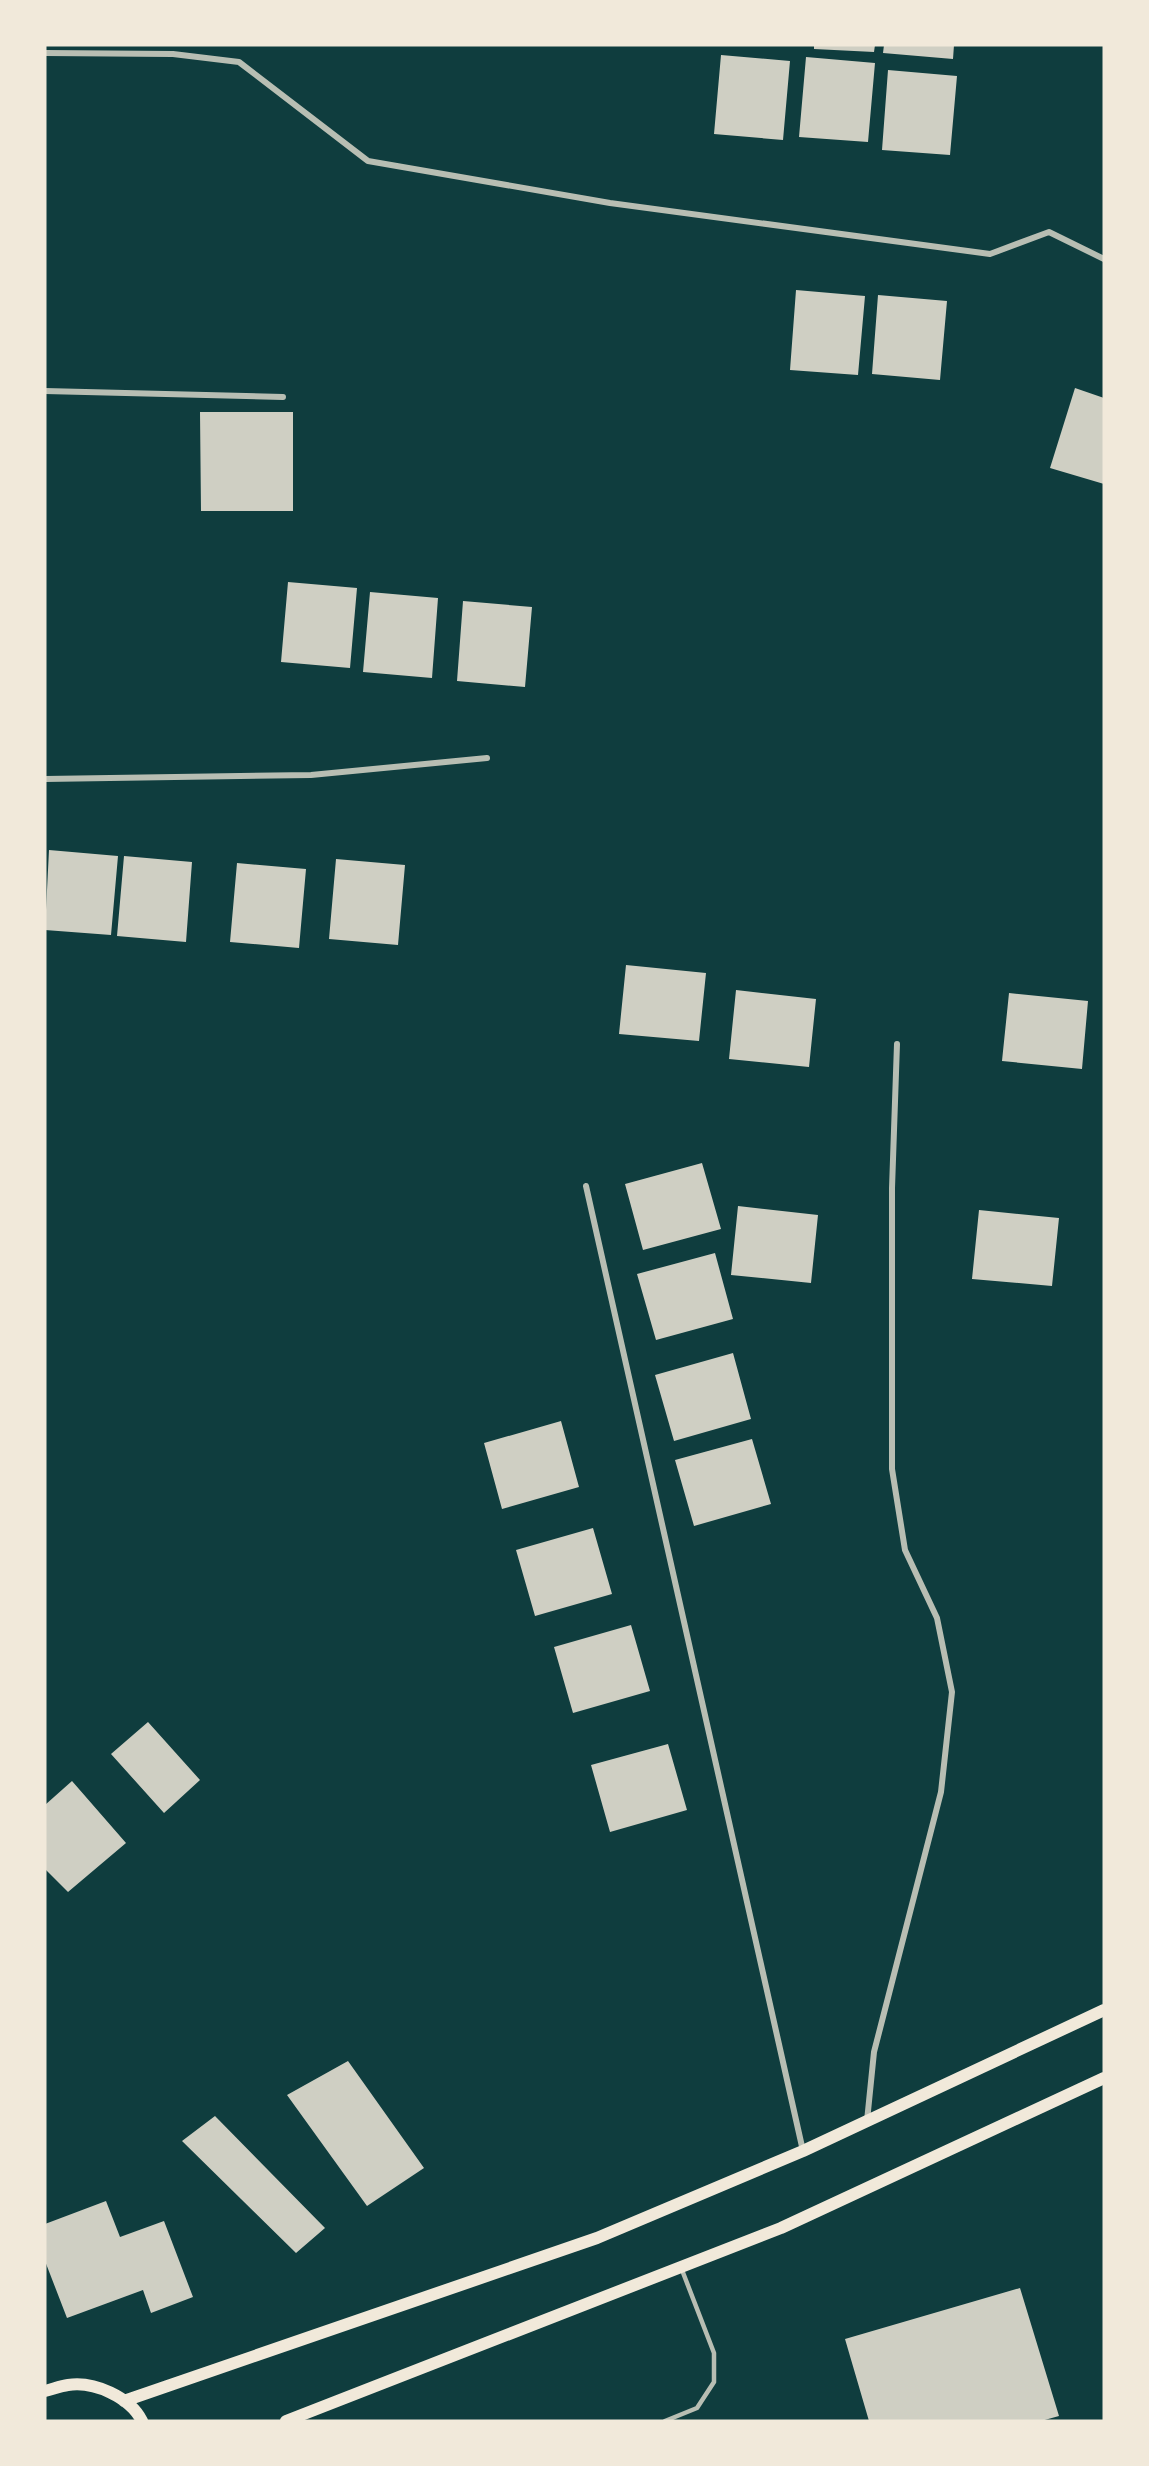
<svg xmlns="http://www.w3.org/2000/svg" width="1149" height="2466" font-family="Helvetica,sans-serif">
<rect width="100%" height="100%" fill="#0f3d3e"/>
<!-- building -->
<path fill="#cfcfc3" d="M814,45H875L874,52L814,49Z
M884,45H954L953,59L883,53Z
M721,55L790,61L783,140L714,134Z
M806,57L875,63L868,142L799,137Z
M888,70L957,76L950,155L882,150Z
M796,290L865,296L858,375L790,370Z
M878,295L947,301L940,380L872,374Z
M1075,388L1104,398V484L1050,468Z
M200,412H293V511H201Z
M288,582L357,588L350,668L281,662Z
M370,592L438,598L432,678L363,672Z
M463,601L532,607L525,687L457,681Z
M49,850L118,856L111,935L45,930Z
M124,856L192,862L186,942L117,936Z
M336,859L405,865L398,945L329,939Z
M237,863L306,869L299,948L230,942Z
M626,965L706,973L699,1041L619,1034Z
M736,990L816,999L809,1067L729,1059Z
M1009,993L1088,1001L1082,1069L1002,1061Z
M702,1163L721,1229L643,1250L625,1184Z
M738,1206L818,1215L811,1283L731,1275Z
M979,1210L1059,1218L1052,1286L972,1279Z
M715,1253L733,1319L656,1340L637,1274Z
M733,1353L751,1419L674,1441L655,1375Z
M561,1421L579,1487L502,1509L484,1443Z
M752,1439L771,1504L694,1526L675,1460Z
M593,1528L612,1594L535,1616L516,1550Z
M631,1625L650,1691L573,1713L554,1647Z
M148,1722L200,1780L164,1813L111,1754Z
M668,1744L687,1810L610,1832L591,1765Z
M72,1781L126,1843L68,1892L45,1869V1805Z
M348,2061L424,2168L367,2206L287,2095Z
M215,2116L325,2228L296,2253L182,2141Z
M106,2201L120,2237L164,2221L193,2297L151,2313L143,2290L67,2318L45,2261V2224Z
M1020,2288L1059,2416L1041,2421H869L845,2339Z"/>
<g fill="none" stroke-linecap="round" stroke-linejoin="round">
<!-- service -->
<path stroke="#b8beb3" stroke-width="4.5" d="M665,2421L697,2408L714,2382V2353L682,2270"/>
<!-- minor -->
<path stroke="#b8beb3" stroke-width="6" d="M45,53L173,54L239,62L368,161L610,203L990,254L1049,232L1104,259
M45,391L283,397
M45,779L311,775L487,758
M586,1186L803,2151
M867,2121L874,2052L941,1792L952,1692L937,1618L905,1550L892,1469V1188L897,1044"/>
<!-- secondary -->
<path stroke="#f1e9da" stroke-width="12" d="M45,2391C53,2389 61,2386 68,2385C94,2381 130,2397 142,2421
M124,2401L597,2238L803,2151L1104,2010
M286,2421L781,2228L1104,2078"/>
</g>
<!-- border -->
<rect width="1149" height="2466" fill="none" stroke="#f1e9da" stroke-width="93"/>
</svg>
